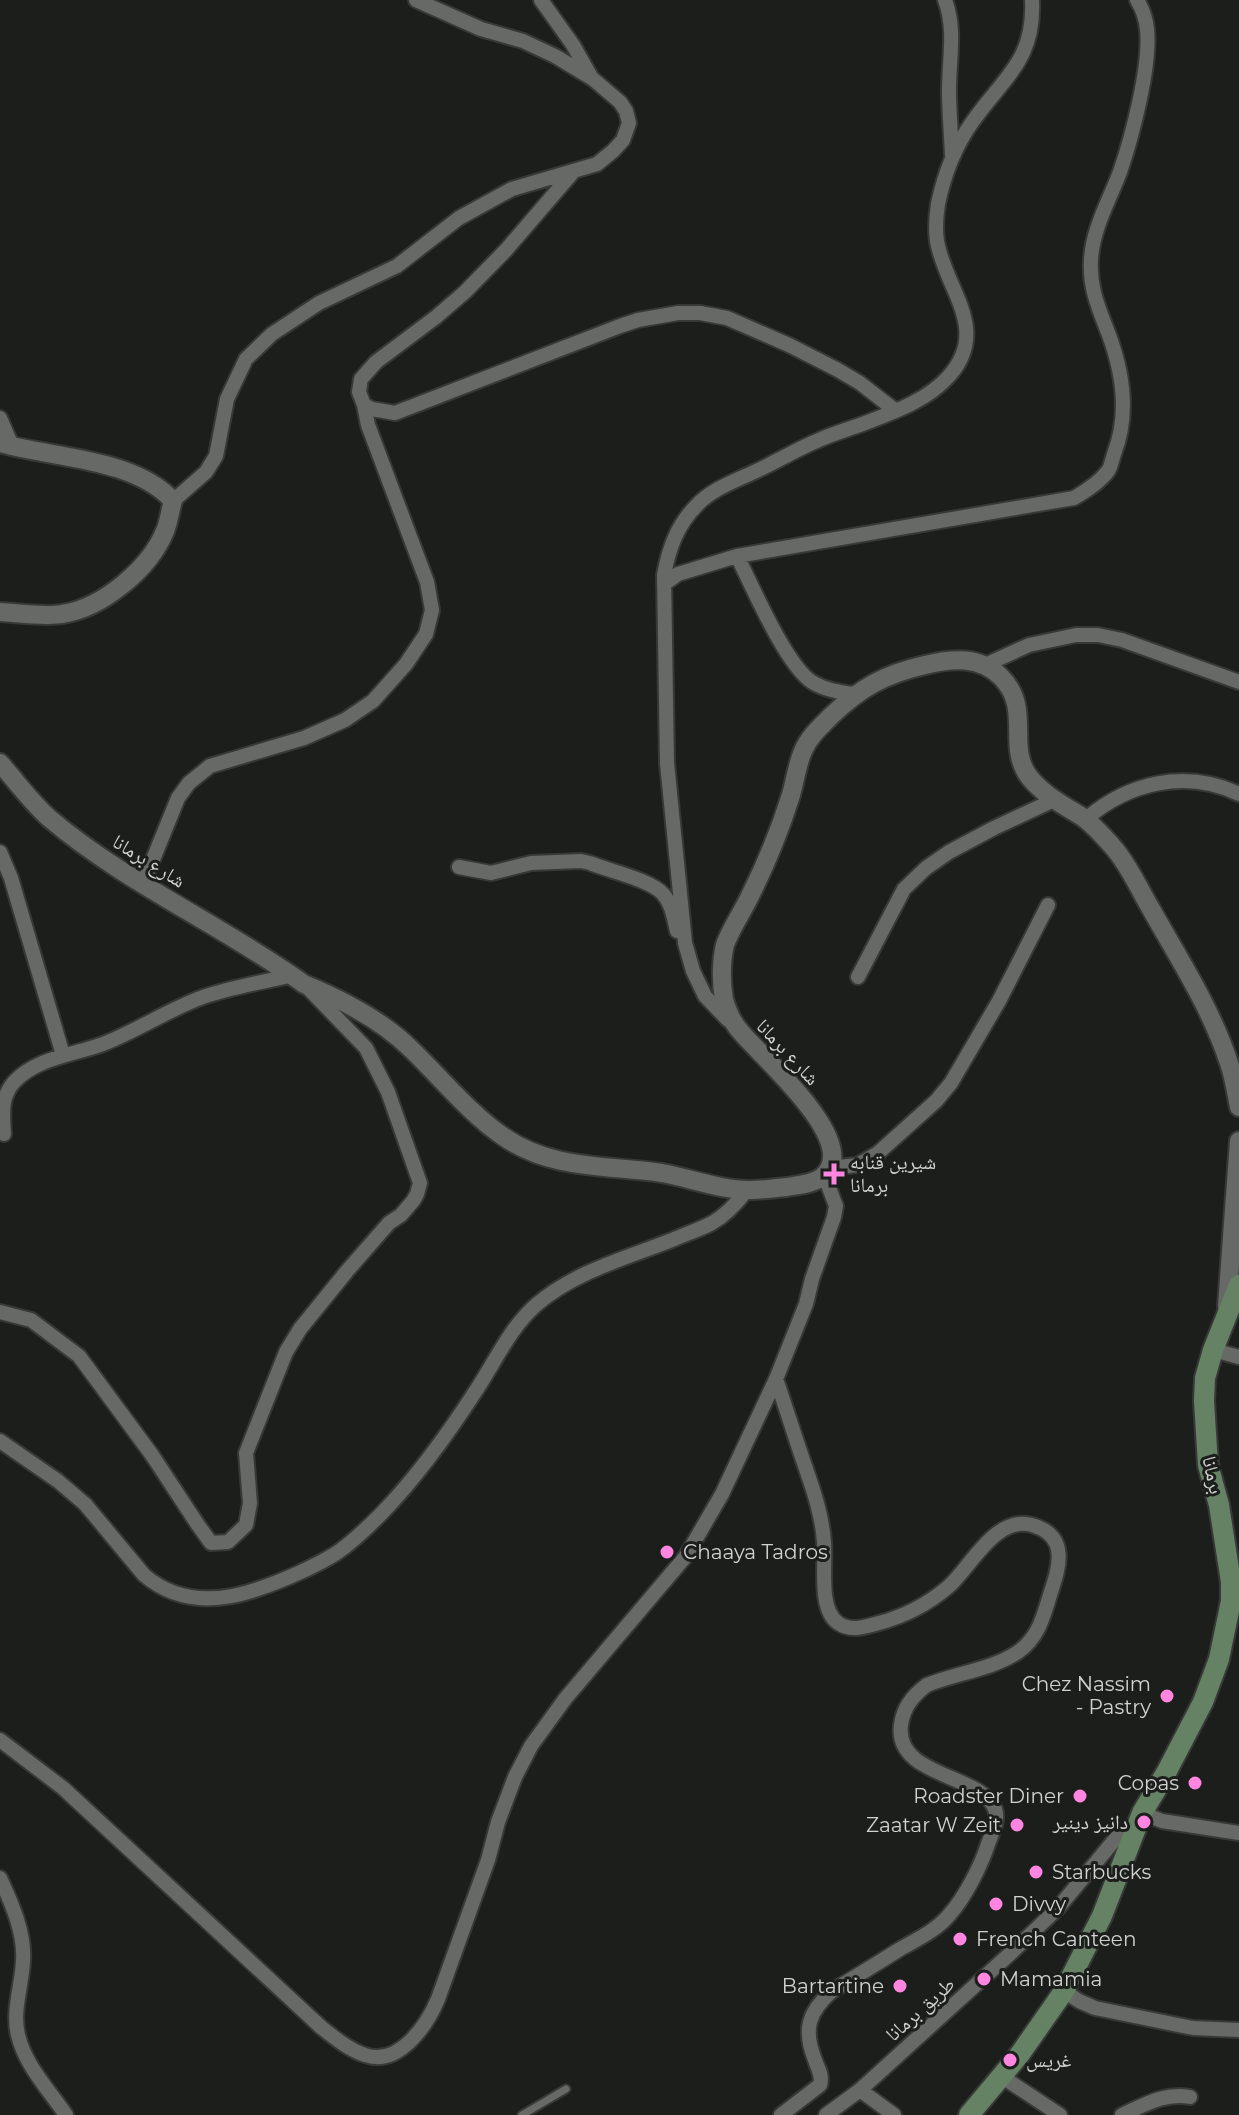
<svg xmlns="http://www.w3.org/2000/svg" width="1239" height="2115" font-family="Montserrat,'Noto Naskh Arabic',sans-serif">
<rect width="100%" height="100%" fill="#1c1e1c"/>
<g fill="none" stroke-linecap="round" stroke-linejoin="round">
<!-- service casing -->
<g stroke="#373837" stroke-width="11">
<path id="service" d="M522,2115L566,2089"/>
</g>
<!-- minor casing -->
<g stroke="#373837" stroke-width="18">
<path id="minor" d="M541,0L573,45L590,75
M945,0C956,29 949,60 949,90C949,111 951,133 952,155
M574,171L506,250L465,292L436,317L376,362L361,379L359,392L364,405L372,409L395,413L620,326L638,320L678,313H700L727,318L789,345L838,370L860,383L896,411
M0,418L12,446
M173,501L206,472L216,456L227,399L246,359L272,334L319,303L397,266L459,218L512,189L597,164L613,151L623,140L629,123L626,111L620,102L593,79L555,56L523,41L481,29L416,0
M737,556C753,587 785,664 812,682C825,690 839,692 854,694
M664,584L678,574L737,556L1074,498C1086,491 1099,483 1108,471C1111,467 1112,460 1114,454C1129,416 1123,373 1109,335C1099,309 1089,288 1091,259C1093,228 1109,201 1120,172C1132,137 1151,65 1147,29C1146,19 1142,8 1137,0
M985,665L1029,645L1076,635H1098L1122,640L1239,682
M1086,819C1129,782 1186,769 1239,794
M0,852L11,878L63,1055
M459,867L491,873L531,863L581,861L590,863C609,871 651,880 663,894C672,904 674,919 677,931
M143,884L178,798L189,783L210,766L304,738L345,720L373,701L406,664L426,634L432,610L427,582L368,425L364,405
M858,977L904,889L926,868L949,852L994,828L1054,800
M728,1020L705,996L693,971L685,943L667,763L664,575C669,548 677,525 697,505C712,489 735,481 754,472C776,462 797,449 819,440C834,433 850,429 865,423C894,412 928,400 949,376C991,329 945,289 937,241C935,228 936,217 938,204C944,175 955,146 973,121C1004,77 1035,60 1032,0
M4,1134C3,1115 0,1098 14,1082C36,1058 73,1055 103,1044C137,1031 169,1009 203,997C232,987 264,982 293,975
M829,1168L857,1165L866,1160L878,1153L936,1101L951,1083L999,1001L1048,905
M0,1312L31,1320L79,1356L152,1455L198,1525L211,1543L228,1542L246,1525L250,1503L246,1453L286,1352L300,1329L347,1271L389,1223L401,1215L413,1201L417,1194L420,1183L388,1092L366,1048L307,987
M1213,1350L1239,1357
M776,1379C786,1408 795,1437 805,1466C814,1492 822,1515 824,1542C826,1565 818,1609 838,1623C851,1632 865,1627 879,1623C905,1616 928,1604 948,1587C971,1567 995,1515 1032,1525C1070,1536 1059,1568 1050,1595C1043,1618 1038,1638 1018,1652C991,1670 956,1673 927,1685C913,1695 903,1708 901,1725C894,1777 982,1774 995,1809C999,1820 992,1833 988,1844C981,1866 965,1897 950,1914C937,1930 918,1939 900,1949C878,1963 855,1977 832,1991C808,2012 803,2030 815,2060C818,2069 823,2076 820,2085L781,2115
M0,1441L58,1481L85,1504L144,1575C178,1604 218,1603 258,1589C282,1581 314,1567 335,1554C352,1543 367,1528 381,1514C418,1476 448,1434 477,1389C496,1360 510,1328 536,1305C574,1272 626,1258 672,1240C685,1234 699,1230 712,1223C726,1215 737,1203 747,1190
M0,1740L63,1788L322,2028C335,2038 349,2050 365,2055C399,2067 427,2025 438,1999L488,1860L498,1822L515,1777L531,1746L565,1699L686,1556L722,1494L776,1379L806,1304L812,1279L834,1217L836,1206L828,1185L823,1177
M1142,1813L1162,1821L1239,1833
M0,1878C12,1904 25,1933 23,1961C22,1985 12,2012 18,2035C25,2065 49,2090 66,2115
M1064,1991L1079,2001L1095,2008L1193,2028L1239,2030
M1001,2076L1060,2115
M860,2090L894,2115
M826,2115L860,2090L1013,1951L1058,1908L1117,1837L1136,1826
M1122,2115C1144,2105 1165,2092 1190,2097"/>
</g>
<!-- tertiary casing -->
<g stroke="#373837" stroke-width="22">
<path id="tertiary" d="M0,443C52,458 135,458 173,501C170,510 169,522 165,531C150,568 103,608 62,614C45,617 18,613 0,612
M0,763C16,781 31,802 49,818C127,884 222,925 304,984C343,1000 382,1020 412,1050C442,1079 470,1114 504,1137C552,1170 608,1165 662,1173C689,1178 724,1191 751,1190C763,1190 775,1188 787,1187C798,1185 813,1184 822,1177C865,1144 759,1055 740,1031C732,1022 727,1010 724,999C721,983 721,961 725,945C730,930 743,911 750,896C766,864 780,830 791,795C795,781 797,765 803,751C809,737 820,727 831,716C860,688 885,674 925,665C952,658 980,656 1001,677C1033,709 1005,747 1030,778C1044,795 1063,805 1081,816C1093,824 1104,837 1113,847C1129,865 1139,889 1151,909C1179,959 1211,1008 1229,1063C1234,1077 1236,1093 1239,1107
M1227,1306L1239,1141"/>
</g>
<!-- secondary casing -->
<g stroke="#373837" stroke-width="24">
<path id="secondary" d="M969,2115L1020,2054L1064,1991L1102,1916L1142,1813L1166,1773L1203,1702L1219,1659L1231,1601V1582L1219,1505L1208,1465L1204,1401L1205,1378L1213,1350L1239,1285"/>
</g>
<!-- service -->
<use href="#service" stroke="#666966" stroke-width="7"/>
<!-- minor -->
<use href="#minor" stroke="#666966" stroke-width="14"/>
<!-- tertiary -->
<use href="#tertiary" stroke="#666966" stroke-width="18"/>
<!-- secondary -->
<use href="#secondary" stroke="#658364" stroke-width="20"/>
</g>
<!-- markers -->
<g fill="#fe86e0" stroke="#1c1e1c" stroke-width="3">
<path d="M830 1162h8v8h8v8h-8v8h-8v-8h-8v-8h8z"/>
<circle cx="667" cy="1552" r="8"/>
<circle cx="1167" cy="1696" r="8"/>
<circle cx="1195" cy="1783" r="8"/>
<circle cx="1080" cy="1796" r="8"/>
<circle cx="1144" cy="1822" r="8"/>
<circle cx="1017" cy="1825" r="8"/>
<circle cx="1036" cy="1872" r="8"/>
<circle cx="996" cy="1904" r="8"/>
<circle cx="960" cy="1939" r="8"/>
<circle cx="984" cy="1979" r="8"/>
<circle cx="900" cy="1986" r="8"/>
<circle cx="1010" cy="2060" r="8"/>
</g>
<g text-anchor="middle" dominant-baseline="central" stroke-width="6" stroke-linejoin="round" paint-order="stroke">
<!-- street labels -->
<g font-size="20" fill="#d0d2d0" stroke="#1c1e1c">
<text transform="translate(149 861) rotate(32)">شارع برمانا</text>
<text transform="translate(788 1052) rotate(47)">شارع برمانا</text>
<text transform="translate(1213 1475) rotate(78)">برمانا</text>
<text transform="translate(920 2009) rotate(-42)">طريق برمانا</text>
</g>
<!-- poi labels -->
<g font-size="20" fill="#d0d2d0" stroke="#1c1e1c" text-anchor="start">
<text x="850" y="1162">شيرين قنابه<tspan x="850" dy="23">برمانا</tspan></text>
<text x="683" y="1552">Chaaya Tadros</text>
<text x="1151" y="1684" text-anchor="end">Chez Nassim<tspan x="1151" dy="23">- Pastry</tspan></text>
<text x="1179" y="1783" text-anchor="end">Copas</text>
<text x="1064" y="1796" text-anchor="end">Roadster Diner</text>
<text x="1128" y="1822" text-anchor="end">دانيز دينير</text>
<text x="1001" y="1825" text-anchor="end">Zaatar W Zeit</text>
<text x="1052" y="1872">Starbucks</text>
<text x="1012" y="1904">Divvy</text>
<text x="976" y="1939">French Canteen</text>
<text x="1000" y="1979">Mamamia</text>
<text x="884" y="1986" text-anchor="end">Bartartine</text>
<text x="1026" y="2060">غريس</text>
</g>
</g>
</svg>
